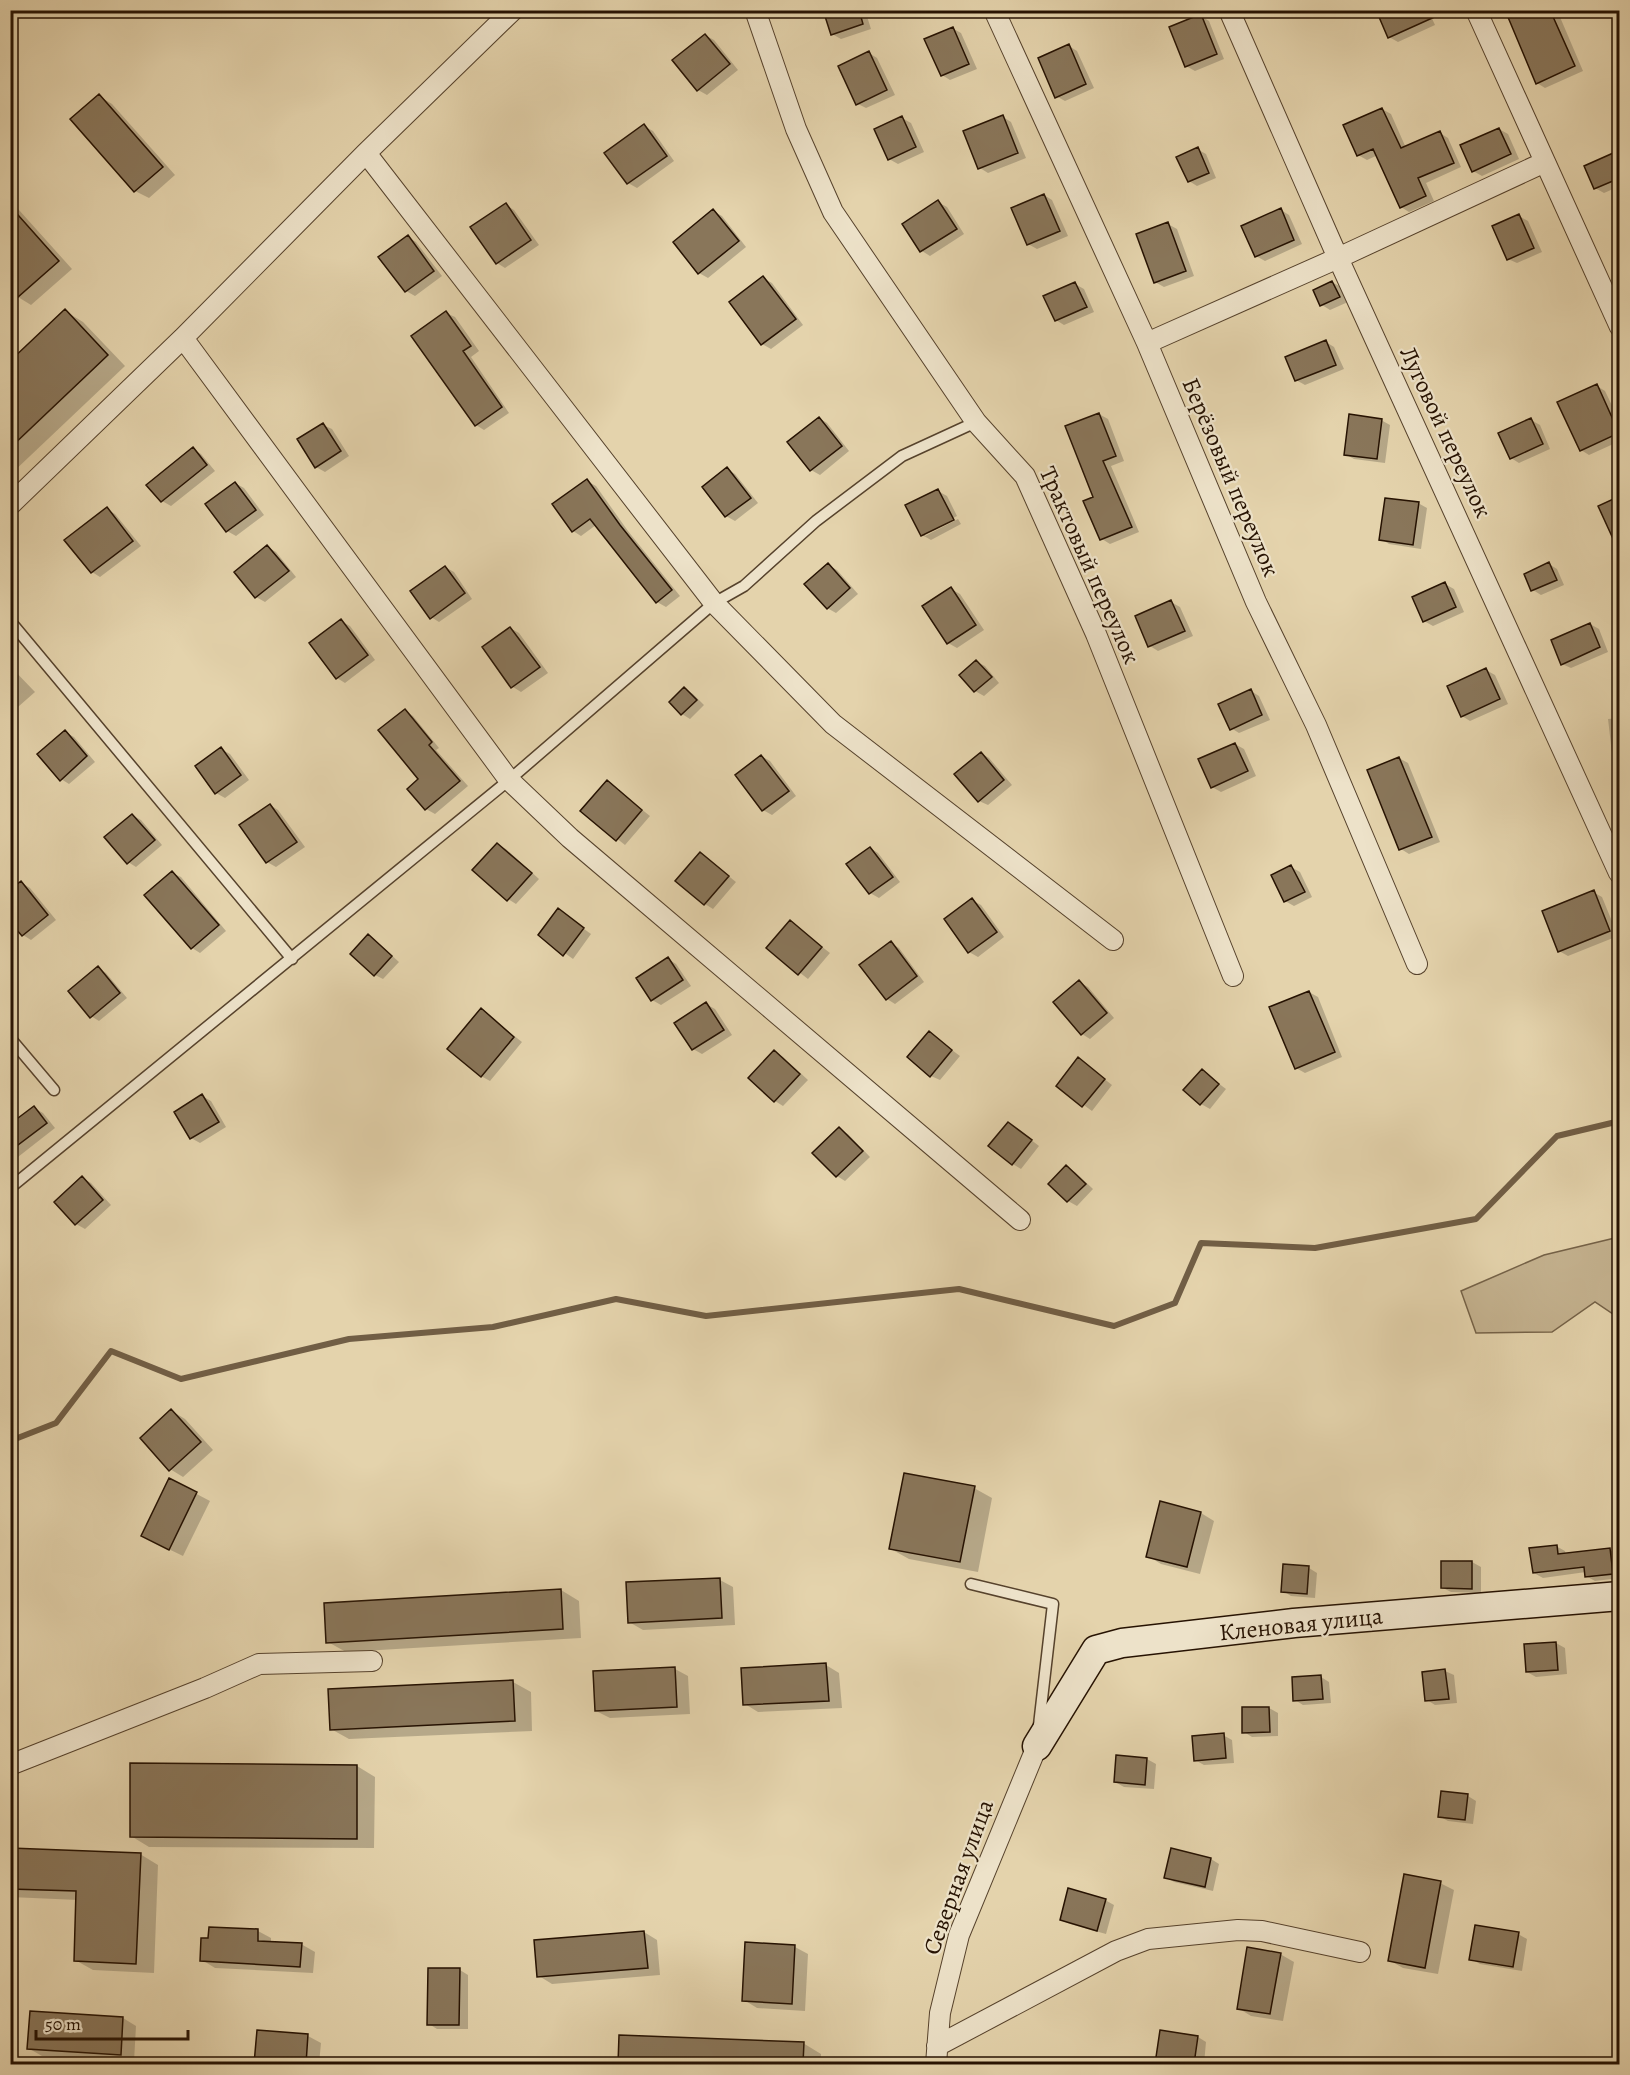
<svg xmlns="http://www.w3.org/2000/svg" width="1630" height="2075" font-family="Alegreya,serif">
<rect width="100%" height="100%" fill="#e4d3ac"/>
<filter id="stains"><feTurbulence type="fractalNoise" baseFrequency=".00333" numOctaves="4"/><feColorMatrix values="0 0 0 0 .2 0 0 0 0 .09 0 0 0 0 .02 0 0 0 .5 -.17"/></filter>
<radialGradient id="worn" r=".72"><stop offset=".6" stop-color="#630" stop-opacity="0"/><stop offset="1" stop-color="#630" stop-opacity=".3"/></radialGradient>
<!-- green -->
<path fill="#c4b28f" stroke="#756248" stroke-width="1.5" d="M1619,1237V1318L1595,1302L1552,1332L1476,1333L1461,1291L1544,1255Z"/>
<!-- shadow -->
<path fill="#0003" d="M824,10H865L871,29L841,39L832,34Z
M1428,10L1435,25L1398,42L1389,37Z
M1506,10H1557L1583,71L1545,88L1537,83Z
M1201,16L1209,21L1224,59L1195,71L1186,66Z
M952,28L961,33L977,69L950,80L942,75Z
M705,35L714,40L738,70L707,95L698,90Z
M1069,46L1077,51L1094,88L1065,101L1056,96Z
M869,53L877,58L895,95L866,108L858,104Z
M99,96L112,104L175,175L149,198L135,191Z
M1382,109L1391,114L1406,148L1440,133L1448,138L1461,167L1426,183L1434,201L1409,212L1401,207L1378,155L1367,160L1358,155Z
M1003,117L1011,122L1026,158L988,173L980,168Z
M902,118L911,123L924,152L898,164L889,159Z
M644,126L653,131L674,161L637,188L628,183Z
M1499,129L1508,134L1519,159L1482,176L1473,171Z
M1197,149L1206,154L1216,178L1197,186L1189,181Z
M1620,152V186L1604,193L1595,188Z
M1044,195L1052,200L1068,236L1037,249L1028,244Z
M10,200L72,269L31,305L18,297L10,289Z
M938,202L947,207L964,234L930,256L922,251Z
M506,205L514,210L539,245L505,268L497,263Z
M1281,210L1289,215L1302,244L1265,261L1256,256Z
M713,211L722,216L746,247L708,278L699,273Z
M1519,216L1528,221L1542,252L1517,263L1508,259Z
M1168,224L1177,229L1194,276L1164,287L1155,282Z
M408,237L416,242L442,276L415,296L406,291Z
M763,278L772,283L803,325L771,349L762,344Z
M1332,282L1341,287L1348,302L1330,310L1322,305Z
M1075,284L1084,289L1094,312L1064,325L1056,320Z
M65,311L83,322L125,366L10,475V363Z
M446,313L455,317L479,351L471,357L509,413L484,430L476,425Z
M1326,342L1334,347L1344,369L1305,385L1296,380Z
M1597,386L1605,391L1620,422V441L1589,455L1581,450Z
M1099,414L1108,419L1124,461L1111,466L1139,532L1110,544L1102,539L1095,497Z
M819,418L827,423L849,451L820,475L811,470Z
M1381,420L1390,425L1385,463L1354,459L1345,454Z
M1531,420L1540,425L1550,449L1519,463L1511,458Z
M323,425L332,429L349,456L325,472L316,467Z
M193,449L201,454L215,471L171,506L162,501Z
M727,469L735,474L758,503L735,521L726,516L704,487Z
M587,481L596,486L628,531L680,596L666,607L657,602L596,525L581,536L573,531Z
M235,483L244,488L264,515L236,536L227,531L207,504Z
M938,491L947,496L957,516L925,533V536L958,519L961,524L931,540L922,535Z
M1418,503L1427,508L1421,549L1389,544L1381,539Z
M107,509L115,514L141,546L100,577L92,572Z
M268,547L276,552L296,577L265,602L256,597L236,572Z
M1549,564L1557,569L1564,585L1541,595L1533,590Z
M828,565L837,570L858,594L836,613L827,608Z
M445,567L454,572L472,599L439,622L431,617Z
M1445,584L1454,589L1464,612L1433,626L1424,621Z
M951,589L960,594L984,630L957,648L948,643Z
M1171,602L1180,607L1193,636L1158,651L1150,646Z
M341,621L350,626L375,660L345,683L337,678Z
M1590,624L1599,629L1608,652L1571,668L1562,664Z
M510,628L519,633L548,673L521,692L513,687L484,647Z
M977,662L985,666L999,683L984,696L975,691L961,675Z
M10,666L35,692L10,714Z
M1486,670L1495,675L1508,704L1470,721L1462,716Z
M685,689L693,694L704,705L690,719L682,714Z
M1251,691L1259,696L1270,720L1239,733L1231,728Z
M405,711L413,716L439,748L436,750L468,786L435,814L426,809L409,789L420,779Z
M1620,718V774L1614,771L1608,719Z
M65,732L74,737L95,762L69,784L61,779Z
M1235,744L1244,749L1256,776L1221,792L1212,787Z
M221,749L230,754L249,780L225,798L216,793Z
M981,753L989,758L1012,785L988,805L979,801Z
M761,756L770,761L796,796L772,815L763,810Z
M1399,758L1408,763L1440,842L1409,854L1401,849Z
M607,782L650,816L625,845L582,811Z
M270,805L278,810L305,847L276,867L267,862L241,826Z
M132,815L141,820L162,845L136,867L128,862Z
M497,845L506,849L539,879L516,904L508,899Z
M870,848L878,853L900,882L879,898L870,893Z
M700,853L736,882L713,909L705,904Z
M1291,867L1300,872L1312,897L1294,906L1285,901Z
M172,873L181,877L226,931L200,953L192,948Z
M22,883L30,888L56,920L31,940L23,935Z
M1593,892L1602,897L1618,936L1568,956L1559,951Z
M972,900L981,905L1004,937L978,957L969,952Z
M558,910L591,934L573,959L540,935Z
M790,922L830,953L808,979L768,948Z
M368,936L376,941L399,962L383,979L375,975Z
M891,943L899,948L924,982L895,1004L887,999Z
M668,959L676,964L691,986L661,1005L652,1000L638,978Z
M98,968L106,973L127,998L99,1021L91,1016Z
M1079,982L1088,987L1114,1018L1090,1039L1082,1034Z
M1309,992L1318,997L1342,1057L1305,1073L1296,1068Z
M706,1004L715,1009L732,1035L702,1054L693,1049Z
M481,1010L522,1042L490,1081L481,1076Z
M929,1033L960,1056L940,1080L931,1076Z
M775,1052L783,1057L808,1080L783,1106L775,1101Z
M1079,1059L1112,1085L1092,1111L1058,1086Z
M1202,1071L1226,1089L1210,1109L1201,1104Z
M202,1096L211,1101L226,1127L200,1143L191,1138Z
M34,1108L43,1113L55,1128L18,1157L10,1152V1126Z
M839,1129L848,1134L870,1157L845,1181L837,1176L815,1153Z
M1017,1129L1039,1146L1021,1169L1013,1164Z
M1066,1167L1075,1172L1093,1189L1077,1206L1068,1201L1050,1184Z
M83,1178L91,1183L111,1205L85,1229L76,1224Z
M172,1411L185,1419L213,1450L183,1477L170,1469Z
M170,1480L210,1501L183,1556L156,1543Z
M974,1488L992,1498L978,1572L909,1559L891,1549Z
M1161,1503L1201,1513L1214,1521L1200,1574L1161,1564L1148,1556Z
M1556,1546L1565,1551L1566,1555L1609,1550L1620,1554V1578L1595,1581L1586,1576V1572L1543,1578L1534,1573Z
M1472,1562L1481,1567V1593L1451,1592L1443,1588V1563Z
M1309,1568L1317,1573L1315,1598L1291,1596L1283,1591Z
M720,1580L733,1587L735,1625L643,1630L629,1622Z
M561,1590L579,1601L581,1638L346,1652L328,1642Z
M1556,1643L1565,1648L1567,1674L1536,1677L1527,1672L1526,1645Z
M826,1665L839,1673L842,1708L758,1712L745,1704Z
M675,1669L688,1676L690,1714L610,1718L596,1711Z
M1445,1671L1454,1675L1457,1703L1435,1705L1427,1700Z
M1321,1677L1329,1682L1331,1703L1303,1705L1295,1700Z
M513,1682L531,1692L532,1731L349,1739L331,1729Z
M1269,1708L1278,1713V1736L1252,1737L1244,1732Z
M1223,1735L1232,1740L1234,1763L1204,1765L1195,1760Z
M1117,1757L1147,1759L1156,1764L1154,1789L1124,1787L1115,1782Z
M357,1766L375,1777L374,1848L149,1847L131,1836Z
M1442,1792L1468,1796L1476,1801L1473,1824L1448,1821L1439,1816Z
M10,1849L140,1854L158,1865L154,1973L93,1970L75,1960L78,1900L10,1897Z
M1211,1859L1219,1864L1213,1891L1174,1882L1166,1877Z
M1440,1883L1454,1890L1438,1974L1403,1968L1389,1960Z
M1105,1900L1114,1905L1106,1934L1070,1924L1061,1920Z
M258,1931L271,1938V1943L301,1944L315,1952L313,1973L215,1968L202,1960Z
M644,1932L657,1940L660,1975L552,1984L539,1976Z
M1518,1934L1527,1939L1522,1971L1480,1964L1471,1959Z
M747,1943L795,1947L808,1954L805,2011L757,2008L744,2000Z
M1280,1954L1294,1962L1283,2021L1251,2016L1238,2008Z
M460,1970L468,1975V2029H437L429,2024Z
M1618,2001H1620V2032L1616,2031Z
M31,2012L123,2018L136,2026L134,2062L42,2056L28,2048Z
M259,2031L308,2036L321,2043L319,2064H256Z
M1161,2032L1198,2037L1206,2042L1204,2064H1156Z
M621,2036L803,2043L821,2054V2064H620Z"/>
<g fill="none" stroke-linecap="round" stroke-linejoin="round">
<!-- stream -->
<path stroke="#715e45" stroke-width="6" d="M10,1441L56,1423L111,1351L181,1379L349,1339L493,1327L616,1299L706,1316L959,1289L1114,1326L1175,1303L1201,1243L1315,1248L1476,1219L1557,1136L1620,1121"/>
</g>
<!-- building -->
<path fill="#89765a" stroke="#261202" stroke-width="1.5" d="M823,10H859L863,24L831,35Z
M1376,10H1450L1388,38Z
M1505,10H1550L1575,66L1536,84Z
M1201,14L1217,54L1185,67L1169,27Z
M953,27L969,64L941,76L924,39Z
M705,34L730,64L697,91L672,60Z
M1069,44L1086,84L1055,98L1038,58Z
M869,51L887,90L856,105L838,66Z
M99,94L163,167L134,192L70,119Z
M1382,108L1401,148L1440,131L1454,163L1418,178L1426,196L1400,208L1373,149L1357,156L1343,125Z
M1003,115L1018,153L978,169L963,131Z
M902,116L916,147L888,160L874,129Z
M644,124L667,156L627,184L604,153Z
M1499,128L1511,154L1472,172L1460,145Z
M1198,147L1209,173L1188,182L1176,157Z
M1620,150V178L1594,189L1584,166Z
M1044,194L1060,231L1027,245L1011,208Z
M938,200L957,229L920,252L902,224Z
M506,203L531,240L496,264L470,227Z
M10,206L59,261L10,304Z
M1281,208L1294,240L1255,257L1241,226Z
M713,209L739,241L698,274L673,242Z
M1519,214L1534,248L1507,260L1492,226Z
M1168,222L1186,271L1154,283L1136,234Z
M408,235L434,271L405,292L378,257Z
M763,276L796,319L761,345L729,302Z
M1332,281L1340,297L1320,306L1313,290Z
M1075,282L1087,307L1055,321L1043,296Z
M65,309L108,355L10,448V361Z
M446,311L471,346L463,351L502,407L475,426L411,336Z
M1326,340L1336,365L1295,381L1285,357Z
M1597,384L1619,433L1580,451L1557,402Z
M1099,413L1116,456L1103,461L1132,527L1100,540L1083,501L1093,497L1065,426Z
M1349,414L1382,419L1377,459L1344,455Z
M819,417L842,446L810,471L787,442Z
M1531,418L1543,444L1510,459L1498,433Z
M323,423L341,451L315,468L297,439Z
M193,447L207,465L161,502L146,485Z
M727,467L751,498L725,517L702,487Z
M587,479L620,525L672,590L656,603L590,519L572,532L552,504Z
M235,482L256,510L226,532L205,504Z
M938,489L954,520L921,536L905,505Z
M1620,496V554L1598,506Z
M1385,498L1419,502L1413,545L1379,540Z
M107,507L133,541L91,573L64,540Z
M267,545L289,571L255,598L234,572Z
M1549,562L1557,580L1531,591L1524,574Z
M828,563L850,588L827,609L804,584Z
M445,566L465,593L430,619L410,591Z
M1445,582L1456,607L1423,622L1412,597Z
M951,587L976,625L947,644L922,606Z
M1171,600L1185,631L1148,647L1135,616Z
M341,619L368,655L336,679L309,643Z
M1590,623L1600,647L1561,665L1551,640Z
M510,627L540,667L511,688L482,647Z
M976,660L992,677L974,692L959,675Z
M1486,668L1500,699L1461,717L1447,686Z
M684,687L697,700L681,715L669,702Z
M1251,689L1262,715L1230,730L1218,704Z
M405,709L432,742L429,745L460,781L425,810L407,789L418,779L378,730Z
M65,730L87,756L60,781L37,754Z
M1235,743L1248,771L1211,788L1198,759Z
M221,747L241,775L215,794L195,766Z
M981,752L1004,780L978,802L954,774Z
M761,755L789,791L762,811L735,775Z
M1399,757L1432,837L1399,850L1367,770Z
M607,780L642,810L616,841L580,811Z
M270,804L297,842L266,863L239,825Z
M132,814L155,840L127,864L104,837Z
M497,843L532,873L507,901L472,870Z
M870,847L893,877L869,894L846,864Z
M700,852L729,876L704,905L675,881Z
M1291,865L1305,892L1284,902L1271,875Z
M172,871L219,925L191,949L144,895Z
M21,881L48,915L22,936L10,922V890Z
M1594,890L1610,931L1558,952L1542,911Z
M972,898L997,932L968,953L944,919Z
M558,908L584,928L563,956L538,935Z
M790,920L822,947L798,975L766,948Z
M368,934L392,956L374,976L350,954Z
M891,941L917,976L886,1000L859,965Z
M668,957L683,980L651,1001L636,978Z
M98,966L120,993L90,1018L68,991Z
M1079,980L1107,1013L1081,1035L1053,1002Z
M1309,991L1335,1052L1295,1069L1269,1007Z
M706,1002L724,1030L692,1050L674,1023Z
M481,1008L514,1037L481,1077L447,1049Z
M929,1031L952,1050L930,1077L907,1057Z
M774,1050L800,1074L774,1102L748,1078Z
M1078,1057L1105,1079L1082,1107L1056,1086Z
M1202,1069L1219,1084L1200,1105L1183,1090Z
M202,1094L219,1122L190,1139L174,1112Z
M34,1106L47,1123L10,1151V1124Z
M1008,1122L1032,1140L1012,1165L988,1146Z
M839,1127L863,1151L836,1177L812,1153Z
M1066,1165L1086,1184L1067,1202L1048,1184Z
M82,1176L103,1200L75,1225L54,1202Z
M171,1409L201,1442L169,1471L140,1438Z
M904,1473L975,1486L960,1562L889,1549Z
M169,1478L197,1492L169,1550L141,1536Z
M1160,1501L1201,1512L1187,1567L1146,1557Z
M1557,1545L1558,1554L1610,1548L1613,1574L1585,1577L1584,1567L1533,1573L1529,1548Z
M1441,1561H1472V1589L1441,1588Z
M1283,1564L1309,1566L1307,1594L1281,1592Z
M720,1578L722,1618L628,1623L626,1582Z
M561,1589L563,1629L326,1643L324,1603Z
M1556,1642L1558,1670L1526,1672L1524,1644Z
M826,1663L829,1701L743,1705L741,1668Z
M675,1667L677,1707L595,1711L593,1671Z
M1445,1669L1449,1699L1425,1701L1422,1672Z
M1321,1675L1323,1699L1293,1701L1292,1677Z
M513,1680L515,1721L330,1730L328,1689Z
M1242,1707H1269L1270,1732L1242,1733Z
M1224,1733L1226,1758L1194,1761L1192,1736Z
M1116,1755L1147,1758L1145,1785L1114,1782Z
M130,1763L357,1765V1839L130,1837Z
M1441,1791L1468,1794L1465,1820L1438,1817Z
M10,1848L141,1853L136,1964L74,1961L76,1891L10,1889Z
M1171,1848L1211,1858L1205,1887L1164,1878Z
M1404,1874L1441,1881L1425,1968L1388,1961Z
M1068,1888L1106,1899L1097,1931L1060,1920Z
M1475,1925L1519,1932L1513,1967L1469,1960Z
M209,1927L258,1929V1941L302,1943L300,1967L200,1961L201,1938H208Z
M644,1931L648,1968L537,1977L534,1940Z
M745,1942L795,1945L792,2004L742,2001Z
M1247,1947L1281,1953L1270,2014L1237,2009Z
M428,1968H460L459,2025H427Z
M30,2011L123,2017L121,2055L27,2049Z
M257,2030L308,2034L306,2064H254Z
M1160,2030L1198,2036L1194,2064H1155Z
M619,2035L804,2042L803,2064H618Z"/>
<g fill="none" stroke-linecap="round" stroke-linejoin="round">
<!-- lane casing -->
<g stroke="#56422c" stroke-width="13">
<path id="lane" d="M10,621L292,959
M10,1038L54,1090
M10,1188L509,780L714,603L744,586L816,521L902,456L976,422
M971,1584L1053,1604L1039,1725"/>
</g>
<!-- street casing -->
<g stroke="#56422c" stroke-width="22">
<path id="street" d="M755,10L796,129L833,212L976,422L1025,476L1096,634L1233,976
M994,10L1147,343L1256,602L1316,725L1417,964
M1229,10L1338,258L1619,873
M1476,10L1620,327
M366,153L714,603L833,724L1113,940
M183,338L509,780L570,838L1020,1220
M1147,343L1338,258L1545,162
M10,505L183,338L366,153L513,10
M10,1765L205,1688L259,1664L372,1661
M937,2046L1116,1951L1148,1939L1238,1930L1262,1931L1360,1952
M936,2064L940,2013L959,1935L1037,1746"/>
</g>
<!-- secondary casing -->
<g stroke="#261202" stroke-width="31">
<path id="secondary" d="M1037,1746L1096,1650L1122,1643L1294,1623L1620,1596"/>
</g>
<!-- lane -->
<use href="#lane" stroke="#ede2c9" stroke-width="10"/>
<!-- street -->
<use href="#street" stroke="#ede2c9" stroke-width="20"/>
<!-- secondary -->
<use href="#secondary" stroke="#ede2c9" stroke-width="28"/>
</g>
<g text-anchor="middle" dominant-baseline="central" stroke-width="4.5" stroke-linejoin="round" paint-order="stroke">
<!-- street labels -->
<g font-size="24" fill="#261202" stroke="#ede2c9">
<text transform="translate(1446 432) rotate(65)">Луговой переулок</text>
<text transform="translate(1231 477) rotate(67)">Берёзовый переулок</text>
<text transform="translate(1090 565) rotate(66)">Трактовый переулок</text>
<text transform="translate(1301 1624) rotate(-6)">Кленовая улица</text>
<text transform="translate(958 1877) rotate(-70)">Северная улица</text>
</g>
</g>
<!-- margin -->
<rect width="1630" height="2075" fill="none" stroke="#e4d3ac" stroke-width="36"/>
<rect x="12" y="12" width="1606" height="2051" fill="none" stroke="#261202" stroke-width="3"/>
<rect x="18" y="18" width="1594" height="2039" fill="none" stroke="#261202" stroke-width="1.5"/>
<!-- scale -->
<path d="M36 2030v9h152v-9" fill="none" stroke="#261202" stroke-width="3"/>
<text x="45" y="2030" font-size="18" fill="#261202" stroke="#ede2c9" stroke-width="4.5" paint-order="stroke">50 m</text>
<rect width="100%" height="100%" filter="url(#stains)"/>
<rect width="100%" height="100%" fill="url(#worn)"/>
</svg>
